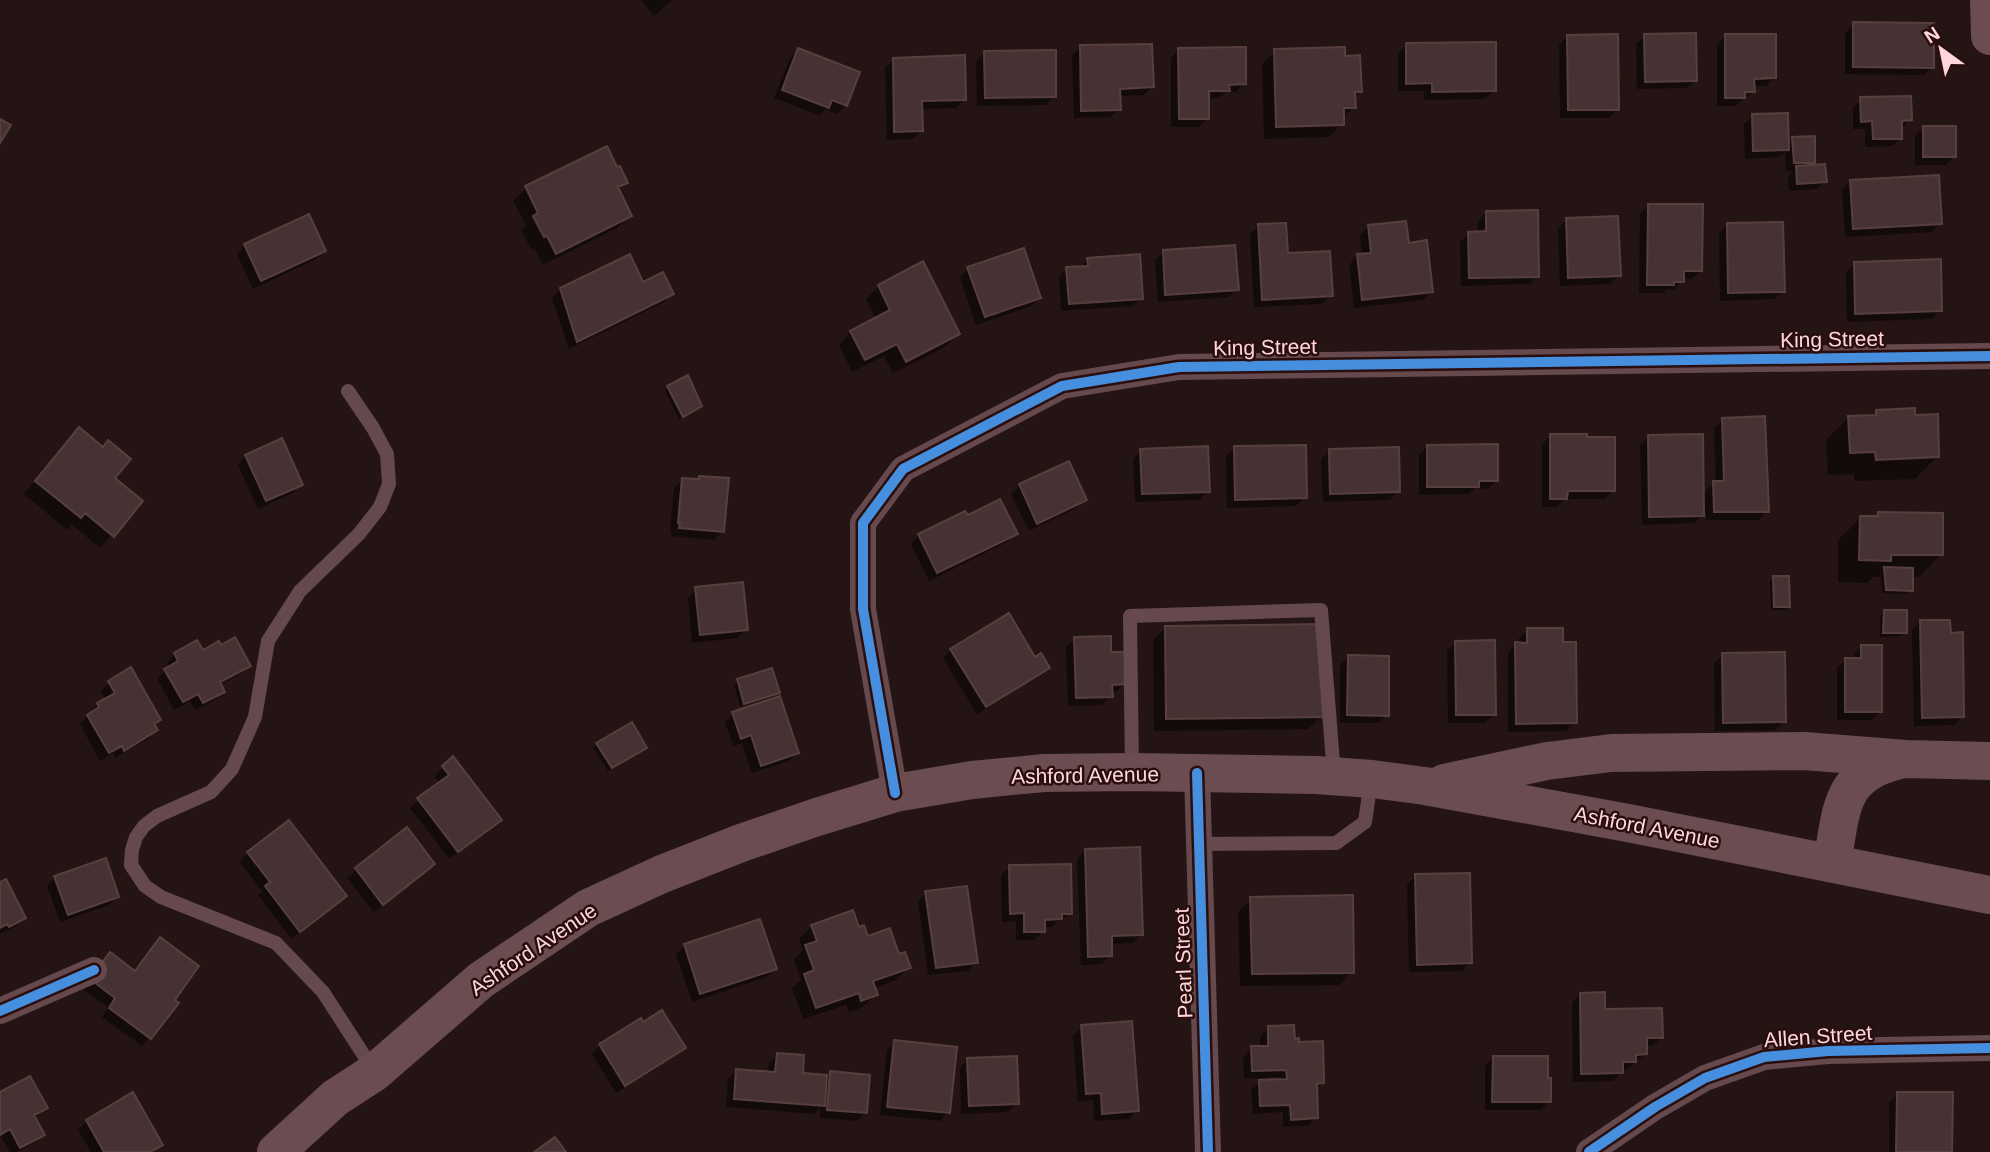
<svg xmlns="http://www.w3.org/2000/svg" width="1990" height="1152" font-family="Arial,sans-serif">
<rect width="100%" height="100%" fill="#241414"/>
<!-- shadow -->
<path fill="#0007" d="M641,0H672L654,16Z
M1854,24L1932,67L1924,75L1845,74V33Z
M1568,36L1617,109L1609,118H1560L1559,45Z
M1645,36L1696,80L1687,88L1637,89L1636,44Z
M1725,36L1775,78L1766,86H1753V91L1735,106H1717V45Z
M1407,45L1494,91L1485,99L1424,100V91H1398V53Z
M1081,47L1152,87L1144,95L1118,96L1119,109L1110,117L1074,118L1072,55Z
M1179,49L1244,83L1236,92H1226L1219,98L1208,99V118L1199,127H1171V58Z
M798,50L846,105L837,114L826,109L819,115L774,98L790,58Z
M1275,51L1343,58L1360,92L1354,98V107L1342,119V124L1329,137L1264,139L1262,64Z
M985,52L1054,96L1046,105L977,106L976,61Z
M894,59L965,99L956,108L921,109V130L913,139L887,140L885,68Z
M1861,99L1910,120L1902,128L1901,138L1892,146L1865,147V129H1853V108Z
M1753,116L1787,145L1793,139L1813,162L1808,167L1825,181L1816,189L1789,191L1788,177L1794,171H1786L1785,152L1779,157L1745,159L1744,124Z
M1923,128L1954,156L1946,165H1915V136Z
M1850,181L1940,223L1932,232L1845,237L1842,190Z
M626,182L617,191L630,215L617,228L543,265L534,248L531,249L521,230L526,225L513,201L526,188Z
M1649,205L1700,271L1692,279H1682L1674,290L1667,289L1663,293H1639L1640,214Z
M1486,212L1537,276L1529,284L1461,286L1460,242L1469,233H1478V221Z
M1566,220L1619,275L1610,284L1560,286L1558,228Z
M1728,225L1783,291L1775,299L1720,301L1719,233Z
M1259,226L1286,255L1331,295L1322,304L1254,307L1250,234Z
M1368,227L1407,245L1431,292L1423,300L1354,308L1349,265L1357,256H1362L1360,235Z
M245,245L324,251L316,259L253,289L237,254Z
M1163,252L1237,289L1229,297L1158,302L1155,260Z
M1088,259L1141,298L1133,306L1061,311L1059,277L1067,268H1080Z
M1855,263L1940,311L1932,319L1847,322L1846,272Z
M968,269L1039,298L1031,306L976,325L960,277Z
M642,284L672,294L664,302L569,349L552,298L561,289Z
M879,286L958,334L945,347L893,373L884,356L852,372L839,345L851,332L876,319L866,299Z
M668,387L696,409L679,419L665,391Z
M1877,411L1914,417L1938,456L1915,479L1854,481V474L1828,475L1826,440L1849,417L1872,416Z
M1723,420L1767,511L1759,520H1706V512L1694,523L1642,525L1640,445L1649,436L1702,494L1714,483H1716L1714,428Z
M79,430L113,478L141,501L100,548L72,525L67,530L24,494L66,442Z
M1551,436L1613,490L1605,499H1565L1557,507H1542V444Z
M1427,446L1497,480L1488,489L1475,488L1469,494L1419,495V455Z
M1235,448L1305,497L1296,506L1227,508L1226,456Z
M1141,450L1208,491L1200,500L1135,502L1133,459Z
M1330,450L1398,491L1390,500L1323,502L1321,459Z
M246,456L301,484L293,493L258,509L238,465Z
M1068,463L1085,500L1076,508L1029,531L1011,494L1020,486Z
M700,478L722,531L714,540L671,536L672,531H670L674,488L683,480L696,481Z
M1878,514L1941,554L1919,577H1911V590L1907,594L1882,593L1881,577H1873L1867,583L1838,582V540L1861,518H1874Z
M967,517L1016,534L1007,542L929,581L911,544L919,535Z
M1774,578L1789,606L1785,610H1771L1770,581Z
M696,589L746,630L737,638L692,643L688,598Z
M1884,612L1905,632L1901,636L1880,637V616Z
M1921,622L1963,716L1954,725L1914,726L1912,630Z
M1166,628L1321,716L1308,729L1154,731L1153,640Z
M1528,630L1575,722L1566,731L1508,732V653L1516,644H1519V638Z
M1075,639L1109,654L1125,684L1116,692H1111V696L1102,705L1068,706L1066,647Z
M1456,643L1494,714L1485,723H1448L1447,651Z
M1862,647L1880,711L1872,720H1837V668L1846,660H1854V655Z
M951,650L1035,659L1047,668L1039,676L977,714L943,658Z
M175,654L248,665L240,674L219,685L223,691L215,700L195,710L190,701L174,710L157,678L169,668L167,663Z
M1722,655L1785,721L1776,730L1715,731L1714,664Z
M1349,657L1387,715L1378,723H1340V665Z
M771,670L778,692L774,696L740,706L734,685L738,681Z
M109,683L159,720L153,726L156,730L148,739L115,758L113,753L100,761L80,724L98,704L106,700L101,691Z
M733,714L797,753L789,761L752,773L742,743L733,746L725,722Z
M597,744L645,748L608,771L593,748Z
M453,759L500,820L492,829L449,859L410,808L440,783L435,776Z
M407,830L425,872L374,912L347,878Z
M1086,850L1141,934L1133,943L1110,944V955L1102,964L1081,965L1077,859Z
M248,853L345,896L291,939L258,895L262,891L240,862Z
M1010,867L1070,913L1062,921H1057L1052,927H1043V931L1035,940H1016V921L1002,922L1001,875Z
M1415,876L1470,962L1462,971L1409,972L1407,885Z
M55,877L117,896L109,905L60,922L47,886Z
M0,884L24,918L16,926L0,934Z
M926,893L976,962L968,971L928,975L918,901Z
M1251,899L1352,972L1339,985L1240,986L1238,912Z
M812,926L858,929L867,938L898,956L909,967L896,980L874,988L876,994L863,1007L849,1012L846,1005L803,1019L792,988L801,980L794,960L803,950L799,939Z
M160,940L172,1000L150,1038L142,1046L102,1017L108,1007L83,989L102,963L134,972Z
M685,946L775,969L767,977L692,1002L676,954Z
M1580,994L1604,1011L1661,1037L1653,1046L1645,1045V1054L1626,1070H1621V1073L1613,1081L1573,1082L1572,1003Z
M1082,1027L1137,1110L1129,1119L1094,1121L1093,1100L1078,1102L1073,1036Z
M1268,1028L1294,1041L1323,1083L1315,1090L1316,1117L1308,1126L1283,1127V1112L1253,1114L1251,1090L1260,1082L1279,1081L1278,1077L1244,1079L1243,1057L1252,1048H1260V1037Z
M895,1042L948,1112L940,1121L880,1115L887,1050Z
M600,1045L683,1048L675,1056L616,1093L592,1054Z
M778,1054L801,1075L827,1077L831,1073L865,1113L857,1121L820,1118V1108L814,1114L726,1107L728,1079L736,1071L768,1073L769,1063Z
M1493,1058L1546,1079L1549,1101L1541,1110H1485V1066Z
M968,1059L1017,1103L1008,1112L961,1114L960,1068Z
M0,1094L46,1108L34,1118L43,1135L34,1143L17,1152H10L1,1137H0Z
M1898,1094L1950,1152H1889V1102Z
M87,1121L160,1144L153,1152H91L78,1130Z"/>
<!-- building -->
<path fill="#463233" stroke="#583f3f" stroke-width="2" d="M1853,22L1934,23V68L1853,67Z
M1696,33L1697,81L1645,82L1644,34Z
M1618,34L1619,110H1568L1567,35Z
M1725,34H1776V78L1754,79L1755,92H1745V98H1725Z
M1496,42V91L1432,92V83L1406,84V43Z
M1152,44L1154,87L1120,89L1121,110L1081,111L1080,45Z
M1246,47V84L1229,85L1230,91H1209V119H1179L1178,48Z
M1345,47V56L1360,55L1362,92H1355L1356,108H1344V125L1276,127L1274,49Z
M798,48L860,72L847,106L832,100L829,108L782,90Z
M1056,50V97L985,98L984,51Z
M965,55L966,100L922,101L923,131L894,132L893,58Z
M1911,96L1912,120L1902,121V139H1873L1872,121L1861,122L1860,97Z
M1788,113L1789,150L1753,151L1752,114Z
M0,119L11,125L0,143Z
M1923,126H1956V157H1923Z
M1815,136V163H1794L1792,137Z
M607,146L617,167L620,166L628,183L618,187L632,216L556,254L547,236L544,237L533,216L538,213L525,186Z
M1825,164L1827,182L1797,184L1796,166Z
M1939,175L1942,224L1853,229L1850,180Z
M1648,204H1703L1702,271H1684V282H1674V285H1647Z
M1538,210L1539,277L1469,278L1468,232L1486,231V211Z
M309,214L326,251L261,281L244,244Z
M1618,216L1621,276L1568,278L1566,218Z
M1406,221L1409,243L1427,240L1433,292L1362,300L1357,254L1371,253L1368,225Z
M1783,222L1785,292L1728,293L1727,223Z
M1286,223L1288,253L1330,251L1333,296L1262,300L1258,224Z
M1235,245L1239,290L1165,295L1163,250Z
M1024,248L1041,298L985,317L967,267Z
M630,254L643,282L663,272L674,294L577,342L560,288Z
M1140,254L1143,299L1069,304L1066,267L1088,266L1087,258Z
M1941,259L1942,311L1855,314L1854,262Z
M923,261L960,334L906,362L897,344L865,360L850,331L890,310L878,285Z
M688,375L702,406L683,417L667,386Z
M1915,408V415L1938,414L1939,457L1876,460L1875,452L1850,453L1848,416L1876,415V410Z
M1765,416L1769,512H1714L1713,481H1724L1722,418Z
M79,427L103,447L108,440L131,459L115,478L143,501L114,537L85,513L81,518L35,481Z
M1550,434H1587V437H1615V491H1568L1567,499H1550Z
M1703,434L1704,516L1649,517L1648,435Z
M282,438L303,485L266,501L245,455Z
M1498,444V481H1479V487H1427V445Z
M1306,445L1307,498L1235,500L1234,446Z
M1208,446L1210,492L1142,494L1140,449Z
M1399,447L1400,492L1330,494L1329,449Z
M1069,461L1087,500L1037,524L1019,484Z
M699,476L729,478L724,532L679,528L680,523H678L682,478L699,479Z
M1000,499L1018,534L937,573L918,534L965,511L968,515Z
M1878,512L1943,513V555H1891V561L1859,560L1860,516H1878Z
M1884,567L1913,568V591L1886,590Z
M1773,576H1789L1790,607H1774Z
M743,582L748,630L700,635L695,587Z
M1884,610H1907V633H1883Z
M1009,613L1035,657L1041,653L1050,668L986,707L950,649Z
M1920,620H1950L1951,633L1963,632L1964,717L1922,718Z
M1322,624L1323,717L1166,719L1165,626Z
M1527,628H1563V642H1576L1577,723L1516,724L1515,642L1527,643Z
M1111,636V652H1126L1127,684L1112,685L1113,697L1076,698L1074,637Z
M235,637L251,666L220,682L225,692L203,703L198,694L183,702L164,669L178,661L174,653L197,640L203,650L219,641L221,645Z
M1495,640L1496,715H1456L1455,641Z
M1861,645H1882V712H1845V658H1861Z
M1785,652L1786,722L1723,723L1722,653Z
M1348,655L1389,656V716L1347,715Z
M131,667L161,720L154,724L158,730L124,751L122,746L109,753L87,715L99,707L97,703L115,693L108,681Z
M772,668L780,693L744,704L737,679Z
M780,696L799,753L761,766L751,735L741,739L732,712Z
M632,722L647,748L612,768L596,743Z
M453,756L502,820L458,852L417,798L449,775L442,766Z
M289,820L347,896L300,932L265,886L270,882L247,852Z
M407,827L435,864L383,905L355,868Z
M1140,847L1143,935L1112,936V956L1088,957L1085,849Z
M106,858L119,897L68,915L54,876Z
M1071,864L1072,914H1062V919L1045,920V932H1024V913L1010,914L1009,865Z
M1470,873L1472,963L1417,965L1415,874Z
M6,879L26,918L9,927L7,924L0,928V882Z
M967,886L978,963L936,968L925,891Z
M1353,895L1354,973L1252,974L1250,897Z
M853,910L859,927L864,925L868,936L890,928L899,954L905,952L911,968L873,981L878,995L861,1001L859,993L816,1008L804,974L814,970L805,945L817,941L811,925Z
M760,919L777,969L700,994L684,944Z
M160,937L199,966L175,1000L179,1003L151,1039L109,1008L115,998L90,979L110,952L135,971Z
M1605,992V1009L1662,1008L1663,1038H1647V1054L1636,1055V1062H1623V1073L1581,1074L1580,993Z
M662,1010L686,1048L625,1086L599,1044L641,1018L643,1022Z
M1132,1021L1139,1111L1102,1114L1101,1093L1086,1094L1081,1025Z
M1294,1025L1295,1039L1299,1038V1042L1323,1041L1324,1083L1317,1084L1318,1118L1291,1120L1290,1105L1260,1106L1259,1080L1287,1079L1286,1070L1252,1071L1251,1046H1268V1026Z
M894,1040L957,1047L950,1113L887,1107Z
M777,1053L804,1055L803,1073L827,1075L825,1106L734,1099L736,1069L775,1072Z
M1017,1056L1019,1104L969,1106L967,1058Z
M1493,1056H1548V1078H1551V1102H1492Z
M830,1071L870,1075L867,1113L827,1110Z
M30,1076L48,1108L34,1115L45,1135L20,1148L10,1129L0,1135V1092Z
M133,1092L163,1145L150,1152H104L86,1120Z
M1897,1092H1953L1952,1152H1896Z
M555,1137L566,1152H534Z"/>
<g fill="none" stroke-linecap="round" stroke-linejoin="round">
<!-- lane -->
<path stroke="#65494c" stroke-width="14" d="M348,391L373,428L387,454L389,484L380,507L359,534L300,591L268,641L255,717L232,769L211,792L157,816L144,826L136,837L132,850L131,865L145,886L161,897L276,943L323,992L374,1071
M1132,771L1130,616L1321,610L1334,775
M1198,844L1336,843L1365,822L1371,780"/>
<!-- street -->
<path stroke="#65494c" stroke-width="26" d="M1197,773L1208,1152
M895,793L863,609V523L903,469L1062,386L1179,367L1990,356
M0,1011L94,970
M1589,1152L1655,1107L1705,1078L1764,1057L1828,1051L1990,1048"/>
<!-- secondary -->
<path stroke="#6b4c50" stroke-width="38" d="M1989,0L1990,36
M1444,783L1547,761L1611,753L1804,751L1906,759L1990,761
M1832,863C1842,808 1839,772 1904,759
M276,1152L335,1098L375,1072L481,980L588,908L662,874L741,843L817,817L895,793L972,780L1044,773L1132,772L1316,775L1372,779L1425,786L1628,823L1990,895"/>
<!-- cycleway casing -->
<g stroke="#2a0e0e" stroke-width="15">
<path id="cycleway" d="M1197,773L1208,1152
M895,793L863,609V523L903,469L1062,386L1179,367L1990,356
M0,1011L94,970
M1589,1152L1655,1107L1705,1078L1764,1057L1828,1051L1990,1048"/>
</g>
<!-- cycleway -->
<use href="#cycleway" stroke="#468fdf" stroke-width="10"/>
</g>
<g text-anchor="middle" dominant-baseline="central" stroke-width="5" stroke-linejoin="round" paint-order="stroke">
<!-- street labels -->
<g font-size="21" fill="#ffd7da" stroke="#2a0e0e">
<text transform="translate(1832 339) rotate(-1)">King Street</text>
<text transform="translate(1265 347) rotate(-1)">King Street</text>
<text transform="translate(1085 775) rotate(-1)">Ashford Avenue</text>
<text transform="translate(1647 827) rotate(11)">Ashford Avenue</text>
<text transform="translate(533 949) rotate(-34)">Ashford Avenue</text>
<text transform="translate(1183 963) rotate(-92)">Pearl Street</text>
<text transform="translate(1818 1036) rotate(-4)">Allen Street</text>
</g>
</g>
<!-- north arrow -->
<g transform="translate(1941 49) rotate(327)" stroke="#2a0e0e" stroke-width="5" paint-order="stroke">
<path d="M0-5L12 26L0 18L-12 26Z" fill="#ffd7da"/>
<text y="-10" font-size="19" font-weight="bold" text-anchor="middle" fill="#ffd7da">N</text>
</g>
</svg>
